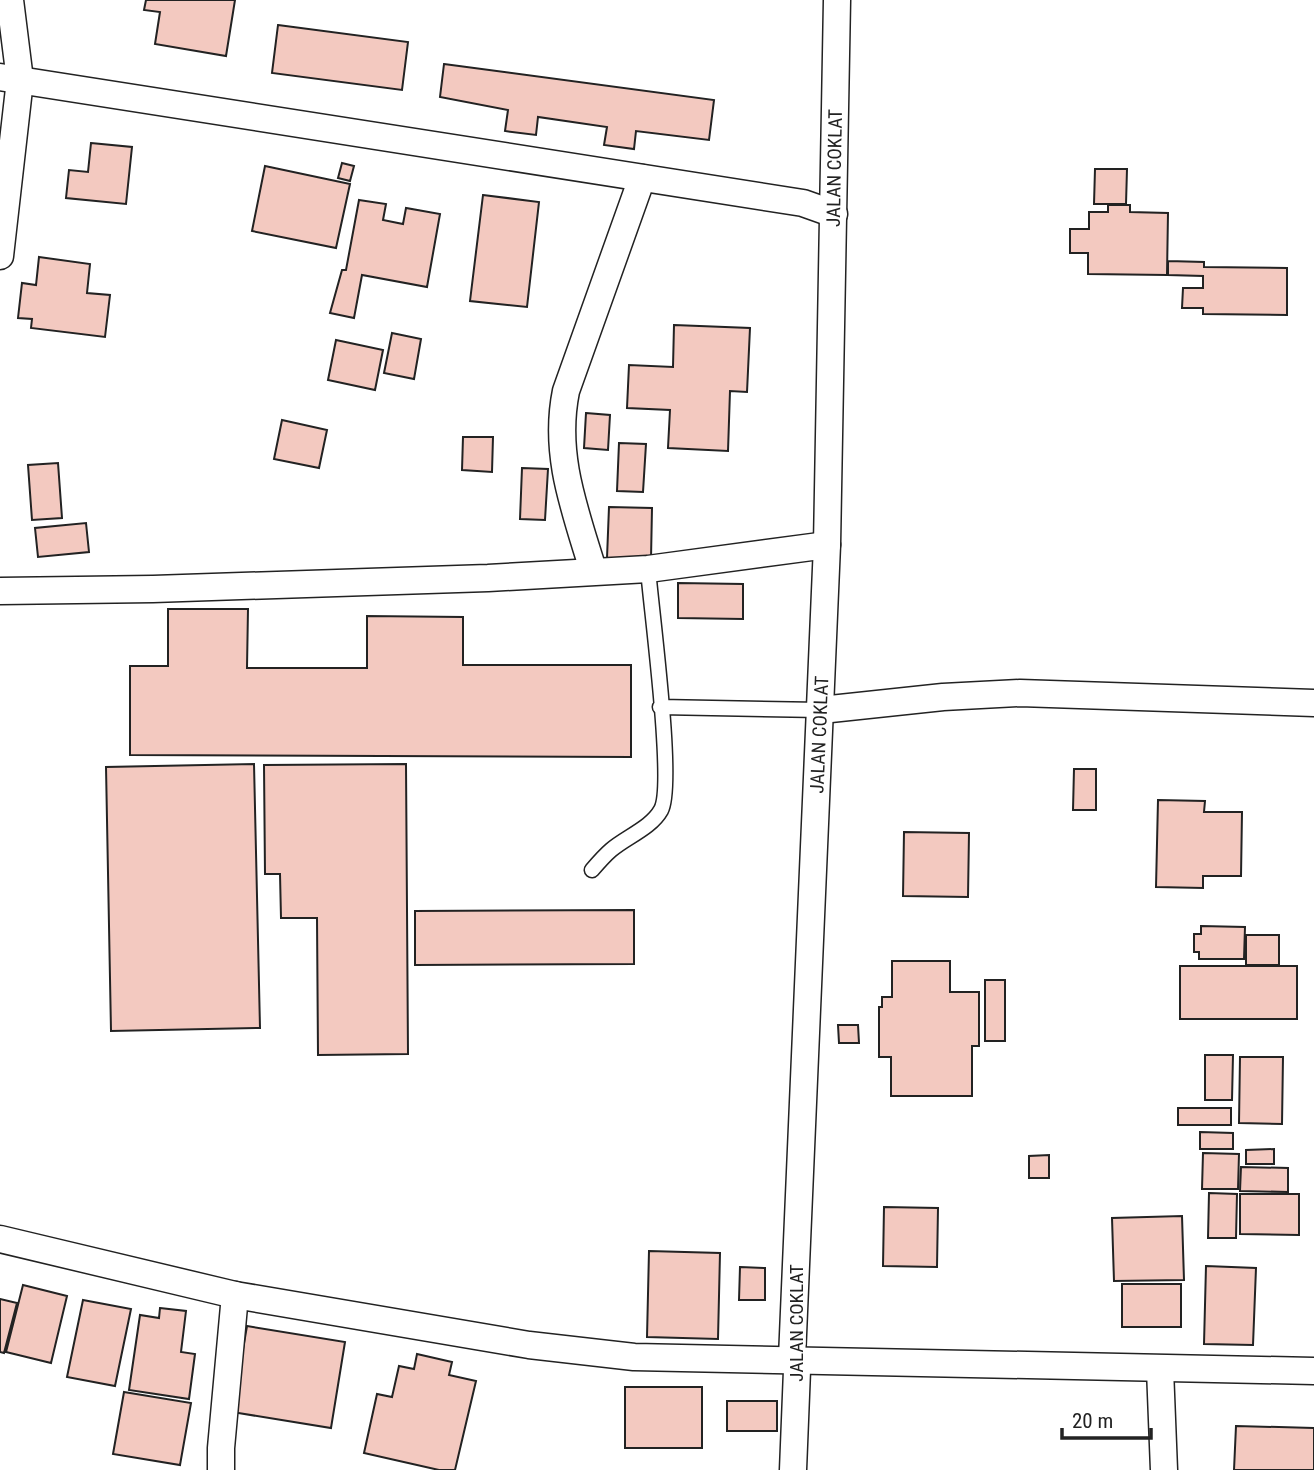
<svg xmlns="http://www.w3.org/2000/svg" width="1314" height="1470" font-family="'Roboto Condensed',sans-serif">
<rect width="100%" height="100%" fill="#fff"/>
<!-- building -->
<path fill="#f3c9c0" stroke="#222" stroke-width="2" d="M146,0H235L226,56L155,44L160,12L144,10Z
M278,25L408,42L402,90L272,73Z
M444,64L714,100L709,140L636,131L634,149L604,145L607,127L538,117L536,135L505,131L508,110L440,97Z
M91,143L132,147L126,204L66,198L69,170L88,172Z
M342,163L354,166L350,181L338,178Z
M265,166L350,184L336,248L252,231Z
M1095,169H1127L1126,204H1094Z
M483,195L539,202L527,307L470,301Z
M359,200L386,204L383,220L403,224L406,208L440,214L427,287L362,275L354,318L330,313L342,270H346Z
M1108,205H1130V212L1168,213L1167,275L1088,274V253H1070V229H1089V212H1108Z
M39,257L90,264L87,293L110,295L105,337L31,328L32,319L18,318L22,283L36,285Z
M1168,261L1204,262V267L1287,268V315L1203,314V308H1182L1183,288H1203V276L1168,275Z
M674,325L750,328L747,392L730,391L728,451L668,448L670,410L627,408L629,365L673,367Z
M392,333L421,339L414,379L384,373Z
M336,340L383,350L375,390L328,380Z
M586,413L610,415L608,450L584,448Z
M282,420L327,430L319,468L274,459Z
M463,437H493L492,472L462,470Z
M619,443L646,444L643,492L617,491Z
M58,463L62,518L32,520L28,465Z
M522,468L548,469L545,520L520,519Z
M609,507L652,508L651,559L607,558Z
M86,523L89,552L38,557L35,528Z
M678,583L743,584V619L678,618Z
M168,609H248L247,668H367V616L463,617V665H631V757L130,755V666H168Z
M254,764L260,1028L111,1031L106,767Z
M406,764L408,1054L318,1055L317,918H281L280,874H265L264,765Z
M1074,769H1096V810H1073Z
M1158,800L1205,801L1204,812H1242L1241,876H1203V888L1156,887Z
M904,832L969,833L968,897L903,896Z
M634,910V964L415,965V911Z
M1201,926L1245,927L1244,959H1199V952H1194V934H1201Z
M1246,935H1279V965H1246Z
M892,961H950V992H979V1046H972V1096H891V1057H879V1007H882V997H892Z
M1180,966H1297V1019H1180Z
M985,980H1005V1041H985Z
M838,1025H858L859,1043H839Z
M1205,1055H1233L1232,1100H1205Z
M1240,1057H1283L1282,1124L1239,1123Z
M1178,1108H1231V1125H1178Z
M1200,1132L1233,1133V1149H1200Z
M1274,1149V1164H1246V1150Z
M1203,1153L1239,1154L1238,1189H1202Z
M1049,1155V1178H1029V1156Z
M1241,1167L1288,1168V1192L1240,1191Z
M1209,1193L1237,1194L1236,1238H1208Z
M1240,1194H1299V1235L1240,1234Z
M884,1207L938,1208L937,1267L883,1266Z
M1182,1216L1184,1280L1114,1281L1112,1218Z
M649,1251L720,1253L718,1339L647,1337Z
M1206,1266L1256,1268L1253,1345L1204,1344Z
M740,1267L765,1268V1300H739Z
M1122,1284H1181V1327H1122Z
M23,1285L67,1296L51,1363L6,1352Z
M0,1299L17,1303L4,1353L0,1352Z
M83,1300L131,1309L115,1386L67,1377Z
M160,1308L186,1311L181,1352L195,1354L189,1399L129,1390L140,1315L159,1318Z
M247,1326L345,1342L331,1428L232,1412Z
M417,1354L452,1362L449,1375L476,1381L455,1470H439L364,1453L377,1394L392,1397L399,1366L414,1369Z
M625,1387H702V1448H625Z
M124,1392L191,1403L180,1465L113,1454Z
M727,1401H777V1431H727Z
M1236,1426L1314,1428V1470H1234Z"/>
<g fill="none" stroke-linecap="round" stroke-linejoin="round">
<!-- lane casing -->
<g stroke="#222" stroke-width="17">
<path id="lane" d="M660,707L821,710
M592,870C598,863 604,856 611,850C626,837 651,828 661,810C675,785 651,608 648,569"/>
</g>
<!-- street casing -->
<g stroke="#222" stroke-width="29">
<g id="street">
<path d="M0,77L803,203L834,214"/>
<path d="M0,256L20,80L10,0"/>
<path d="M593,570C575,510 553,455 566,391L642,178"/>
<path d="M0,591L153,589L488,578L648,569L827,545"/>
<path d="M821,710L943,697L1020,693L1314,703"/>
<path d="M0,1239L235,1295L529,1345L634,1357L1314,1371"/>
<path d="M1160,1369L1164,1470"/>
<path d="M221,1470V1448L235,1295"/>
<path id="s1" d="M793,1470L797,1370L792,1358L827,545L837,0"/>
</g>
</g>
<!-- lane -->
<use href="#lane" stroke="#fff" stroke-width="14"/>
<!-- street -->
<use href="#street" stroke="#fff" stroke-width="26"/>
</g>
<g text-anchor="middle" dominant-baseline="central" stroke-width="5" stroke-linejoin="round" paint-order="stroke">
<!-- street labels -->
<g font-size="19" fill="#222" stroke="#fff">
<text stroke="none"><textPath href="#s1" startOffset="1304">JALAN COKLAT</textPath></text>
<text stroke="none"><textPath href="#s1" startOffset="737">JALAN COKLAT</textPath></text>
<text transform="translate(796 1323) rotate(-90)">JALAN COKLAT</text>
</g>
</g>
<!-- scale -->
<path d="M1062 1428v10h89v-10" fill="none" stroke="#222222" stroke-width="3.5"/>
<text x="1072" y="1428" font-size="21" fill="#222222" stroke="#ffffff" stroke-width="5" paint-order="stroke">20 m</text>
</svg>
